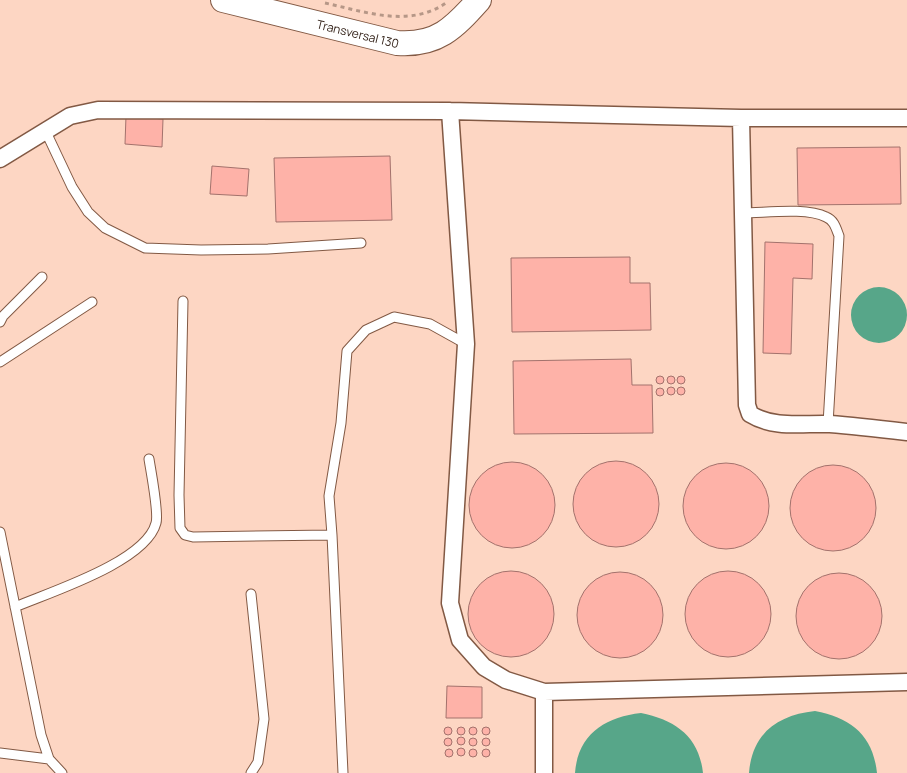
<svg xmlns="http://www.w3.org/2000/svg" width="907" height="773" font-family="Manrope,sans-serif">
<rect width="100%" height="100%" fill="#fdd6c3"/>
<!-- water -->
<path fill="#57a689" d="M851 315a28 28 0 1 1 56 0a28 28 0 1 1-56 0Z
M815,711C851,718 873,735 877,773H749C752,733 778,715 815,711Z
M641,713C675,720 699,736 703,773H575C578,734 605,717 641,713Z"/>
<!-- building -->
<path fill="#feb2a8" stroke="#a3726c" d="M126,116L163,119L162,147L125,144Z
M900,147L901,204L798,205L797,148Z
M390,156L392,220L276,222L274,158Z
M212,166L249,169L247,196L210,194Z
M765,242L813,244L812,279L793,278L791,354L763,353Z
M630,257V283H650L651,330L512,332L511,258Z
M631,359L632,385H652L653,433L514,434L513,361Z
M667 380a4 4 0 1 1 8 0a4 4 0 1 1-8 0Z
M677 380a4 4 0 1 1 8 0a4 4 0 1 1-8 0Z
M656 380a4 4 0 1 1 8 0a4 4 0 1 1-8 0Z
M677 391a4 4 0 1 1 8 0a4 4 0 1 1-8 0Z
M667 391a4 4 0 1 1 8 0a4 4 0 1 1-8 0Z
M656 392a4 4 0 1 1 8 0a4 4 0 1 1-8 0Z
M573 504a43 43 0 1 1 86 0a43 43 0 1 1-86 0Z
M469 505a43 43 0 1 1 86 0a43 43 0 1 1-86 0Z
M683 506a43 43 0 1 1 86 0a43 43 0 1 1-86 0Z
M790 508a43 43 0 1 1 86 0a43 43 0 1 1-86 0Z
M685 614a43 43 0 1 1 86 0a43 43 0 1 1-86 0Z
M468 614a43 43 0 1 1 86 0a43 43 0 1 1-86 0Z
M577 615a43 43 0 1 1 86 0a43 43 0 1 1-86 0Z
M796 616a43 43 0 1 1 86 0a43 43 0 1 1-86 0Z
M447,686L482,687V718H446Z
M482 731a4 4 0 1 1 8 0a4 4 0 1 1-8 0Z
M469 731a4 4 0 1 1 8 0a4 4 0 1 1-8 0Z
M457 731a4 4 0 1 1 8 0a4 4 0 1 1-8 0Z
M444 731a4 4 0 1 1 8 0a4 4 0 1 1-8 0Z
M457 741a4 4 0 1 1 8 0a4 4 0 1 1-8 0Z
M482 742a4 4 0 1 1 8 0a4 4 0 1 1-8 0Z
M469 742a4 4 0 1 1 8 0a4 4 0 1 1-8 0Z
M444 742a4 4 0 1 1 8 0a4 4 0 1 1-8 0Z
M457 752a4 4 0 1 1 8 0a4 4 0 1 1-8 0Z
M445 753a4 4 0 1 1 8 0a4 4 0 1 1-8 0Z
M469 753a4 4 0 1 1 8 0a4 4 0 1 1-8 0Z
M482 753a4 4 0 1 1 8 0a4 4 0 1 1-8 0Z"/>
<g fill="none" stroke-linecap="round" stroke-linejoin="round">
<!-- lane casing -->
<g stroke="#825944" stroke-width="11">
<path id="lane" d="M46,132L72,187L88,212L105,228L145,248L201,250L268,249L361,243
M743,213C765,213 806,207 826,217C834,220 836,228 839,236L828,424
M183,301L179,495L180,528L185,535L193,537L332,535L329,496L341,423L347,351L366,330L394,317L430,324L466,344
M0,322L3,316L42,277
M0,362L92,302
M0,532L41,735L49,759L62,773
M332,535L343,773
M251,594L264,719L258,762L251,773
M15,607C50,592 146,562 156,523C159,513 151,472 149,459
M0,753L49,759"/>
</g>
<!-- street casing -->
<g stroke="#825944" stroke-width="19">
<path id="street" d="M450,111L466,344L450,603L460,640L484,667L506,680L544,692
M741,118L747,405L750,414C774,429 803,423 830,424C855,426 881,429 907,432
M0,159L70,116L98,110L450,111L741,118H907
M544,773V692L907,682"/>
</g>
<!-- secondary casing -->
<g stroke="#825944" stroke-width="26">
<g id="secondary">
<path id="s1" d="M223,0L397,43C437,46 454,28 479,0"/>
</g>
</g>
<!-- path -->
<path stroke="#b69787" stroke-width="3" stroke-dasharray="4 4" stroke-linecap="butt" d="M325,3C366,12 409,28 446,3"/>
<!-- lane -->
<use href="#lane" stroke="#fff" stroke-width="9"/>
<!-- street -->
<use href="#street" stroke="#fff" stroke-width="16"/>
<!-- secondary -->
<use href="#secondary" stroke="#fff" stroke-width="24"/>
</g>
<g text-anchor="middle" dominant-baseline="central" stroke-width="5" stroke-linejoin="round" paint-order="stroke">
<!-- street labels -->
<g font-size="12" fill="#35241b" stroke="#fff">
<text stroke="none"><textPath href="#s1" startOffset="139">Transversal 130</textPath></text>
</g>
</g>
</svg>
